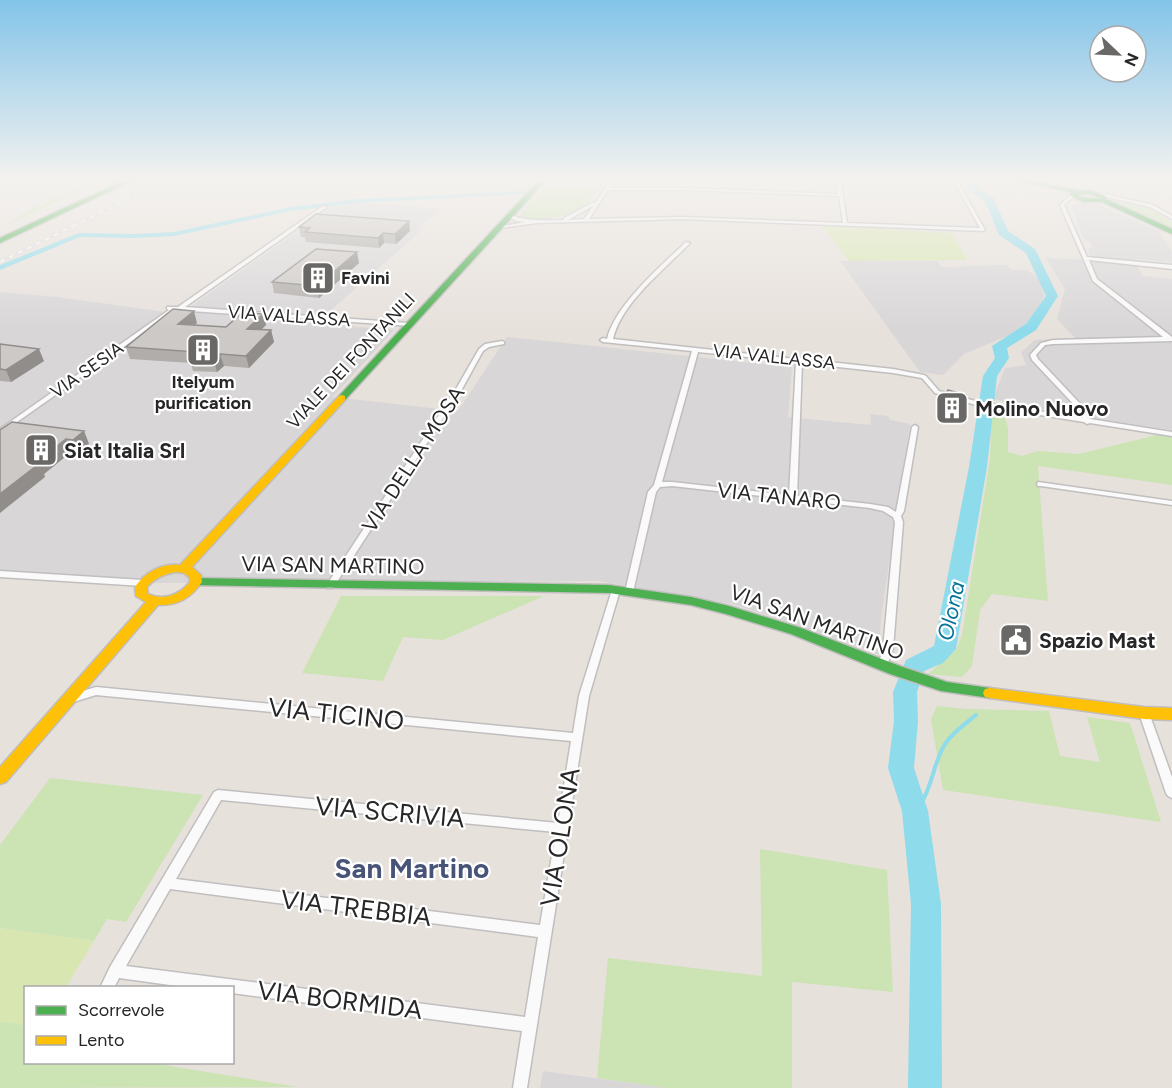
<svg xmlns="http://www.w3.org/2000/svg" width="1172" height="1088" font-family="Figtree,sans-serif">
<rect width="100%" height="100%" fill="#e7e1dc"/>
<!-- industrial -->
<path fill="#d9d6d8" d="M1084,202L1099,205L1158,231L1172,251V262L1135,259L1142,276L1172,279V430L1056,413L993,399L1005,368L1026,365L1021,352L1035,340L1075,338L1057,319L1065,289L1046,258L1091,260L1088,248L1093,247L1090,242L1084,240L1072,208L1073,205Z
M364,203L441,209L419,227L421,231L316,323L394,330L333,397L458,411L507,337L792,367L788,417L871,425L870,414L888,416L890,420L910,424L881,618L879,655L798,625L732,604L599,581L143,583L0,572V292L57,297L180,314L333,206Z
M840,261H937L942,267L1006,265L1012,270H1027L1034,275L1039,279L1044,294L1042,303L1021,330L964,354L943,375L920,372Z
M543,1071L667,1088H540Z"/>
<!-- green -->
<path fill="#cce3b3" d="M100,178H108L0,228L33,208Z
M545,187L597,188C591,215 540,225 518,216Z
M1112,200L1147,207L1172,222V229L1108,201Z
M992,409L1003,411L1008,428V452L1022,456L1038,451L1079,454L1157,435L1172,437V485L1038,466L1048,601L992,594L980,610L972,666L962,677L928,674L956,650L962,635L990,459Z
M341,596H544L443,640L403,637L383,681L302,673Z
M937,706L967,709L1049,711L1060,756L1100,762L1087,717L1130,723L1161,822L943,790L931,719Z
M50,778L203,795L126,922L107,919L94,941L0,928V845Z
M760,849L887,870L893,992L792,982V1088H667L597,1078L608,958L762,976Z
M0,1021L25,1025L26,1062L152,1063L298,1087L0,1088Z"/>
<!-- pitch -->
<path fill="#d8e7b1" d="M822,226L952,233L967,260L849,261Z
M0,928L94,941L66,987L26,988L25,1025L0,1021Z"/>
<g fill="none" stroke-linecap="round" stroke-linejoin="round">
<!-- stream-far1 -->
<path stroke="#8ddbeb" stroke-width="4" d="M920,805C933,786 933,763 945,744C953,732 965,724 976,715"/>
<!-- stream -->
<path stroke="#8ddbeb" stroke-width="4.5" d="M915,811L921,803"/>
<!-- canal -->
<path fill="#8ddbeb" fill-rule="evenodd" d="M524,191L526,194L359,203L291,211L174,236L134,238L80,237L0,270V265L79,233L134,234L174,232L291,207L359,199Z"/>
<!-- river -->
<path fill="#8ddbeb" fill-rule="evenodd" d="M972,178H982L976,187L993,197L1008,231L1035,249L1058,296L1036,330L1007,348L1009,358L997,376L987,467L956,649L943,663L924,671L917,692L918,721L914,768L928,811L941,904L942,1088H908L911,904L902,811L888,768L894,721L893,692L906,660L934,646L969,467L983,376L995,358L992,346L1026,324L1046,296L1026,253L999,235L985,201L966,188Z"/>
<!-- street casing -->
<g stroke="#c0bebe" stroke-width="3">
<path id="street" d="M612,178H616L610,188H685L838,194L836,178H840L847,223L980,228L952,178H956L985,230L983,231L683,219L536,223L500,228L498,227L525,222L516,221L509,217V216L511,215C528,222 546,220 564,220V218L592,203H595ZM608,190H685L839,196L843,223L683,217L589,219ZM593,206L584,219L568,220Z
M1100,193L1153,205L1172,216V219L1150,207L1099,195Z
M1070,195L1074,196L1064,205L1087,257L1172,265V269L1089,260L1097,279L1172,337V341L1053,344L1045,345L1036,355L1038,359L1086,410L1090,419L1172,432V436L1090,423L1087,424L1084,422L976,405L935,393L922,378L893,373L802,363L797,496L870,504L888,507L896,512L912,427L915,425L918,427L904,511L901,516L903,522L893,649L886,668H880L878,666L883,649L895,522L893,517L883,511L870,508L672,486L660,487L656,492L633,592L632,594H626L625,592L648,492L654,485L692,351L603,342L600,340L603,338L607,339C615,305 661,266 686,242L690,243C665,269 621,303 613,339L796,359L799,357L802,359L893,369L924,375L926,376L939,391L979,402L1083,418L1081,412L1032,360L1030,355L1041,343L1053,340L1163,337L1093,281L1060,205ZM698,352L796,362L789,495L672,482H662Z
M323,206L327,207L185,307L409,323L412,325L411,326L176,310L0,434V429L169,310L167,309V307H178Z
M502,341L504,342V344L489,347L483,351L462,389L333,588H327L326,586L456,389L479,349L485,344Z
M1038,482L1172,501V505L1041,486H1038L1037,484Z
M0,571L143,580L147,583L143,586L0,577Z
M616,587L620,590L589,696L527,1088H513L522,1031L232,993V988H192L119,978L114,988H100L110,967L214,792L218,790L558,823L571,741L96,695L70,703L66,702L65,699L66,696L96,687L573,733L579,696L612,590ZM221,800L556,832L540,925L176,879ZM170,889L538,937L525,1017L126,966Z
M1144,709L1148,710L1149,713L1172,777V798L1168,796L1166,793L1139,713L1140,710Z"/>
</g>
<!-- fast casing -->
<g stroke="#c0bebe" stroke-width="3">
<path id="fast" d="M129,178H138L0,243V238Z
M541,178H548L345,400H339V396Z
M1004,178H1018L1080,191L1089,190L1106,196V199L1172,229V234L1102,202H1083L1070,195V192ZM1089,194L1101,198H1084L1078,195Z
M196,578L609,585L691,597L729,606L801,628L900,666L947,682L990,688L995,689L997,693L995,697L990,698L941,691L890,674L791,634L726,614L691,605L609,593L192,585L190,582Z"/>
</g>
<!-- slow casing -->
<g stroke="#c0bebe" stroke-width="3">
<path id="slow" d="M342,395L345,396V400L192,567L201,575L202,582C191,598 177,606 158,605L6,782L0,784V767L146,602L136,596L135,587C145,572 162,563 180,565L339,396ZM176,572L184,573L189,577L190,582C179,595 164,601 148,594L147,587C155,578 164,574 176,572Z
M990,688L1144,707L1172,708V720L1144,719L990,698L985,697L983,693L985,689Z"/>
</g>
<!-- street -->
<use href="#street" fill="#fbfafa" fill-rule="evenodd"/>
<!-- fast -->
<use href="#fast" fill="#4caf50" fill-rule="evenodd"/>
<!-- slow -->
<use href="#slow" fill="#ffc107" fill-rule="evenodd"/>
<!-- rail casing -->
<g stroke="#dcdcde" stroke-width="3">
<path id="rail" d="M1139,178L1172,197
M0,262L171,178"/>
</g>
<!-- rail -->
<use href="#rail" stroke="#fff" stroke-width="1.5" stroke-dasharray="5" stroke-linecap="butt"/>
</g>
<!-- wall -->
<path fill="#b0adaa" d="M299,227L410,231L396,244L384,243L379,248L306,242L305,237H301Z
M359,263L319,298L274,293L272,282Z
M263,314L266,325L261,330H271L274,342L249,368L224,366L217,372L193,371L191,363L130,359L126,347L197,323L194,325L226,327Z
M0,344L44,361L11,382L0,381Z
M966,395L959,419L939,414L941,405Z
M0,430L84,431L89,444L78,453L71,452L44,474L45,477Z"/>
<!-- shaded-wall -->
<path fill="#908d8b" d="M409,221L410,231L396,244L395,234Z
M383,233L384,243L379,248L378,238Z
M357,252L359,263L319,298L317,286Z
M194,311L197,323L182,335L178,324Z
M263,314L266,325L250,340L247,329Z
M271,330L274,342L249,368L246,356Z
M39,349L44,361L11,382L6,370Z
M220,354L224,366L217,372L214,360Z
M84,431L89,444L78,453L73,440Z
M66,439L71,452L44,474L45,477L0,513V494L35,463Z"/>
<!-- building -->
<path fill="#cdc9c6" stroke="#908d8b" stroke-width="1.5" d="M316,214L409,221L395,234L383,233L378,238L305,232L310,228L299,227Z
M316,249L357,252L317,286L272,282Z
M173,309L194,311L178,324L226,327L243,312L263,314L247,329L271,330L246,356L220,354L214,360L190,358L197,352L126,347Z
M0,344L39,349L6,370L0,369Z
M948,390L966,395L962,411L941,405Z
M12,422L84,431L73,440L66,439L35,463H40L0,494V430Z"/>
<!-- sky -->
<linearGradient id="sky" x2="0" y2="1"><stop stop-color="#83c4e9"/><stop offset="0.54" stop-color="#f4f2ef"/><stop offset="1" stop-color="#f4f2ef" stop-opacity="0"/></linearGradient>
<rect width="1172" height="331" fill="url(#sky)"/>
<!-- icons -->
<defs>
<g id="building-square" transform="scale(1.725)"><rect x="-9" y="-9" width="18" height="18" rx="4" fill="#6a6866" stroke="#fff"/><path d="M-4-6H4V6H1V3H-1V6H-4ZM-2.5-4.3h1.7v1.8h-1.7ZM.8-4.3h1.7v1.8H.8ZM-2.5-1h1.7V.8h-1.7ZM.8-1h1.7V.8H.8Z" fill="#fff"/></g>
<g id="civic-square" transform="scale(1.725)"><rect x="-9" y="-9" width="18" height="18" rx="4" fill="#6a6866" stroke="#fff"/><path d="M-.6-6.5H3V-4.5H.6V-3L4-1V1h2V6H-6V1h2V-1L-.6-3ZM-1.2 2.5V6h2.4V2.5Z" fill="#fff"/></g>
</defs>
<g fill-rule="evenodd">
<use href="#building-square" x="318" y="278"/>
<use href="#building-square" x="203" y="350"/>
<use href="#building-square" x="952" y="408"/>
<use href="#building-square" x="41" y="450"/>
<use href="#civic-square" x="1016" y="640"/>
</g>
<g text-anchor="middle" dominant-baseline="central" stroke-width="4.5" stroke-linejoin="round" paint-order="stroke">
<!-- far-poi labels -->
<g font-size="18" font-weight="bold" fill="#272727" stroke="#fff" text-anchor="start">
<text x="341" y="278">Favini</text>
<text x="203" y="382" text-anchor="middle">Itelyum<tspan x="203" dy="21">purification</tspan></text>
</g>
<!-- far-street labels -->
<g font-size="18" fill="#272727" stroke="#fff">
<text transform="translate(289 316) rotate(4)">VIA VALLASSA</text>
<text transform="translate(774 357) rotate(6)">VIA VALLASSA</text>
<text transform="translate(351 361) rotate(-47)">VIALE DEI FONTANILI</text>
<text transform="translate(87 370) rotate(-35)">VIA SESIA</text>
</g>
<!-- poi labels -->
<g font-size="21" font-weight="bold" fill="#272727" stroke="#fff" text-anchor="start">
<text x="975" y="408">Molino Nuovo</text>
<text x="64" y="450">Siat Italia Srl</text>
<text x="1039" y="640">Spazio Mast</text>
</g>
<!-- street labels -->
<g font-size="21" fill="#272727" stroke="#fff">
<text transform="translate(413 459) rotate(-57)">VIA DELLA MOSA</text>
<text transform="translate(779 496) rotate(6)">VIA TANARO</text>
<text transform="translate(333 565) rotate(1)">VIA SAN MARTINO</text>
<text transform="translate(817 622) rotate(20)">VIA SAN MARTINO</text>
</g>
<!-- water labels -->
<g font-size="22" font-style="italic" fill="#097499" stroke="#fff">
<text transform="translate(951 611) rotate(-78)">Olona</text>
</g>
<!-- near-street labels -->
<g font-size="26" fill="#272727" stroke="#fff">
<text transform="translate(336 714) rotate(6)">VIA TICINO</text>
<text transform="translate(390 812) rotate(5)">VIA SCRIVIA</text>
<text transform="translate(560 837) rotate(-81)">VIA OLONA</text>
<text transform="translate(356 908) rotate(7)">VIA TREBBIA</text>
<text transform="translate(340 1000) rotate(7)">VIA BORMIDA</text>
</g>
<!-- near-quarter labels -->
<g font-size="28" font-weight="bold" fill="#475478" stroke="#fff">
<text x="412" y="868">San Martino</text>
</g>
</g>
<!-- legend -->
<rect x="24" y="986" width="210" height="78" fill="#ffffff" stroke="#a9a9a9" stroke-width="1.5"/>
<rect x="36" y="1006" width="30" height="9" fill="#4caf50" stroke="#a9a9a9" stroke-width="1.5"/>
<text x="78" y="1016" font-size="18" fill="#272727">Scorrevole</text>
<rect x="36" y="1036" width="30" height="9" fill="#ffc107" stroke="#a9a9a9" stroke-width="1.5"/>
<text x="78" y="1046" font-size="18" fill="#272727">Lento</text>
<!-- north arrow -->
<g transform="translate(1118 54) rotate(113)"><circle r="28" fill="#ffffff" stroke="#a9a9a9" stroke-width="1.5"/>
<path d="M0-4.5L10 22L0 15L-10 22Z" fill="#6a6866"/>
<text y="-9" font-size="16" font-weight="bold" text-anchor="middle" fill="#272727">N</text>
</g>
</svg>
